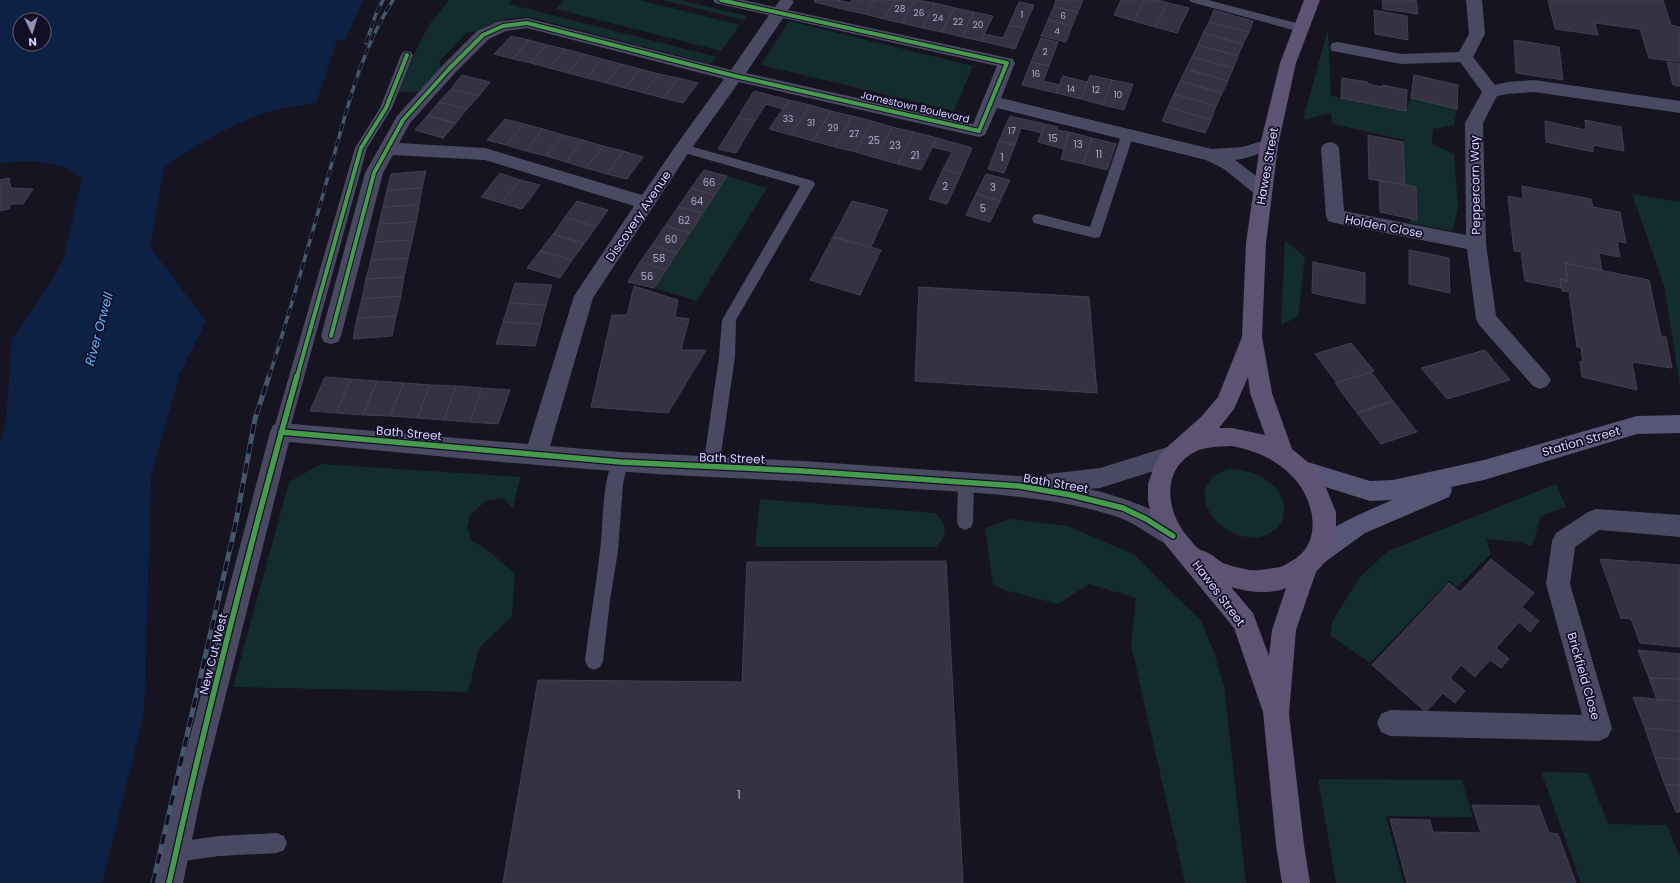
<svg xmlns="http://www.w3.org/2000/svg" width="1680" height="883" font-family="Poppins,sans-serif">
<rect width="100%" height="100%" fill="#161421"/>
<!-- green -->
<path fill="#132c2d" d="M449,0H512L509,4L717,57L711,64L533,18L521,17L509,19L493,23L477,31L466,33L439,62L442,68L419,92H395L429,25Z
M564,0H639L740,25L721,51L556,9Z
M662,0H680L747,16L744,20Z
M789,21L973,66L954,111L761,65Z
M1328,29L1331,96L1406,111L1411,98L1457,109L1454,125L1433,129L1432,144L1454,154L1458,207L1453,231L1410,223V218L1417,219L1416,187L1405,185L1403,142L1405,140L1332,124L1331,113L1303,120Z
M727,176L767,188L697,301L654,288Z
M1632,194L1680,202V385L1664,285Z
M1285,241L1305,257L1298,317L1281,325Z
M321,464L520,477L513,508L503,498L486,501L470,515L467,527L472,541L483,547L515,573L512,616L479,648L468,692L233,687L289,482Z
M1229,469C1252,469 1285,483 1284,510C1283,518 1282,524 1276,529C1236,562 1168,489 1229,469Z
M1556,484L1566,507L1541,516L1532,546L1519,542L1486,539L1491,554L1457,587L1449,581L1370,663L1330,635L1333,620L1360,577L1388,551Z
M760,499L935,513C948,525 948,535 936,547H755Z
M1010,519L1068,526L1135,555L1169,590L1200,619L1213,650L1224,685L1246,883H1185L1131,645L1136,598L1089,584L1058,604L1004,590L993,584L985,528Z
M1541,772L1588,773L1608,824L1667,825L1680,857V883H1581Z
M1318,779L1462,780L1473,817L1386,816L1404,883H1336Z"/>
<!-- water -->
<path fill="#0d2144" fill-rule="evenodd" d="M0,0H363L345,40H337L316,103C301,106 284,107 270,111C232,124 196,144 164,168L150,247L206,321L180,373L151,476L144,714L102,883H0V443L6,421L12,339L39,300L63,261L82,178L66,167L35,161L0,163ZM20,20H44V44H20Z"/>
<!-- building -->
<path fill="#343243" stroke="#433f54" d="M815,0H836L851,3L846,10L814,2Z
M852,0H874L865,14L846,10Z
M874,0H895L884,19L865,14Z
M895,0H915L902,23L884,19Z
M915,0L935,3L922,28L902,23Z
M1056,0H1083L1078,12L1054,7Z
M1121,0H1144L1134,21L1114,15Z
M1144,0H1158L1168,3L1155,27L1134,21Z
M1382,0H1416L1418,14L1383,9Z
M1548,0H1663L1671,25L1679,27L1680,28V62L1649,58L1640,29L1595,23L1598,35L1555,29Z
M1019,2L1034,5L1024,28L1009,25Z
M935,3L955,8L942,32L922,28Z
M1168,3L1189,8L1177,33L1155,27Z
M1054,7L1078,12L1072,26L1048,20Z
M955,8L974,12L962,37L942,32Z
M1214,10L1253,21L1249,32L1209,22Z
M1374,10L1407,16L1408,40L1375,34Z
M974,12L993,16L981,41L962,37Z
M1048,20L1072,26L1066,42L1041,36Z
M1209,22L1249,32L1243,44L1203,33Z
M1009,25L1024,28L1015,49L981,41L985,34L1003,38Z
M1203,33L1243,44L1238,56L1198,45Z
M511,36L529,40L513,59L494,54Z
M1041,38L1058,42L1049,66L1031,62Z
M529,40L547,45L531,63L513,59Z
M1514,40L1559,47L1563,80L1516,73Z
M547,45L565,49L549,68L531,63Z
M1198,45L1238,56L1233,68L1192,57Z
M565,49L584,54L568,73L549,68Z
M584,54L602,59L587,78L568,73Z
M1192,57L1233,68L1228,81L1186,69Z
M602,59L621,64L606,83L587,78Z
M1031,62L1049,66L1043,81L1060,85L1056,93L1022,85Z
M1667,62L1680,64V86L1673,85Z
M621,64L640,69L625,88L606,83Z
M640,69L659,74L644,93L625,88Z
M1186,69L1228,81L1222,93L1180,81Z
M659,74L678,78L663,98L644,93Z
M462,75L490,82L479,96L451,89Z
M1090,75L1112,80L1103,105L1081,99Z
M1414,75L1458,85L1457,109L1411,98Z
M1063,76L1087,82L1081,99L1056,93Z
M678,78L698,83L683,103L663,98Z
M1342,78L1368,82V84L1382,87V85L1407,90L1406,111L1341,98Z
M1112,80L1133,84L1124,110L1103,105Z
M1180,81L1222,93L1216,106L1174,94Z
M451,89L479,96L467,109L439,102Z
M754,91L789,100L783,109L766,104L755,121L738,117Z
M1174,94L1216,106L1211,120L1168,107Z
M789,100L810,105L791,135L769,129Z
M439,102L467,109L456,123L427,116Z
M810,105L831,111L813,141L791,135Z
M1168,107L1211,120L1205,133L1162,121Z
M831,111L852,116L835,147L813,141Z
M427,116L456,123L443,138L415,130Z
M852,116L872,121L856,152L835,147Z
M1010,116L1045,124L1042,133L1021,128L1015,145L999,141Z
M738,117L755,121L736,153L718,149Z
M505,119L524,124L506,145L487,140Z
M1585,120L1621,127L1624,151L1593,145V152L1546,142L1545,121L1586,130Z
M872,121L892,127L876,158L856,152Z
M524,124L543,129L526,151L506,145Z
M1045,124L1058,127L1057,130L1069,132L1064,149L1038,142Z
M892,127L914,132L898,164L876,158Z
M543,129L563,135L546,156L526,151Z
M914,132L937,138L921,170L898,164Z
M1069,132L1092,138L1083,164L1061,159Z
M563,135L583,140L566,162L546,156Z
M1368,135L1403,142L1405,185L1369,179Z
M937,138L972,148L961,174L943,169L952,152L932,147Z
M1092,138L1116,144L1107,170L1083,164Z
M583,140L603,146L586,168L566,162Z
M999,141L1015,145L1004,173L988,169Z
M603,146L623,151L607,174L586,168Z
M623,151L643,157L627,179L607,174Z
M943,169L961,174L947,204L929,199Z
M704,170L727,176L715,195L691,188Z
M426,171L422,188L387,190L391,174Z
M500,173L520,180L501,203L481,197Z
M986,174L1010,180L1000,201L976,194Z
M9,178L11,188L33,189L23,204H10L9,209L0,211V180Z
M520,180L540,185L522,209L501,203Z
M1379,180L1416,187L1417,220L1380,212Z
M1522,186L1591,199L1593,207L1620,212L1626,243L1617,241L1620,257L1599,253L1602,271L1565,263L1568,281L1560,279L1561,288L1525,281L1521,252L1514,251L1508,196L1523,199Z
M422,188L419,205L383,207L387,190Z
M691,188L715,195L703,213L678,207Z
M976,194L1000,201L990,222L966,215Z
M577,201L608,210L596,227L565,217Z
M852,201L888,210L871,247L833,237Z
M419,205L416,222L379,224L383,207Z
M678,207L703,213L690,233L665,226Z
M565,217L596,227L584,244L553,234Z
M416,222L412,240L375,242L379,224Z
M665,226L690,233L677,253L652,245Z
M553,234L584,244L572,260L540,251Z
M833,237L881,250L860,295L810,280Z
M412,240L408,258L371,260L375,242Z
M652,245L677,253L666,270L640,262Z
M1409,250L1449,258L1450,293L1409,284Z
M540,251L572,260L560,278L527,268Z
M408,258L404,277L366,279L371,260Z
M640,262L666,270L654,288L628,282Z
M1313,262L1365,273V304L1312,293Z
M1565,263L1649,280L1661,336L1666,337L1672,368L1632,362L1637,390L1582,377L1580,361L1583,362L1581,347H1577L1569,292L1562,291L1560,279L1568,281Z
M404,277L401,296L362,299L366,279Z
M515,283L552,285L546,305L509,303Z
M634,286L678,300L675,317L689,319L681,350H706L668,413L591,407L612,315H627Z
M919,287L1089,297L1097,393L915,381Z
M401,296L396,316L357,318L362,299Z
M509,303L546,305L541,324L503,322Z
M396,316L392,336L353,339L357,318Z
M503,322L541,324L535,346L496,344Z
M1351,343L1374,371L1337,383L1315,354Z
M1485,350L1510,380L1447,399L1421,368Z
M1371,372L1393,401L1357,413L1335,383Z
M325,377L351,379L336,413L310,411Z
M351,379L377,381L363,415L336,413Z
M377,381L404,383L390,416L363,415Z
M404,383L430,385L417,418L390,416Z
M430,385L456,386L444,420L417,418Z
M456,386L482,388L470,422L444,420Z
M482,388L510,390L498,424L470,422Z
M1393,401L1417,432L1381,444L1357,413Z
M1491,559L1534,593L1522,607L1539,621L1530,632L1519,622L1496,648L1509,659L1501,668L1490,660L1475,677L1461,665L1450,678L1465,691L1455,703L1443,693L1426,712L1372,665L1449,583L1460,592Z
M1600,559L1680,565V647L1640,643L1631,619L1621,618Z
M946,561L963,883H503L538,680L742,682L747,562Z
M1638,650L1680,654V679L1649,678Z
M1649,678L1680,679V701L1657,700Z
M1633,697L1680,701V731L1645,728Z
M1645,728L1680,731V759L1655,758Z
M1655,758L1680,759V785H1665Z
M1665,785H1680V812H1676Z
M1472,805L1539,806L1549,833L1558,834L1576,883H1407L1390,819L1430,820L1433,832L1481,833Z"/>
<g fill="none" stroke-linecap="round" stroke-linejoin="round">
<!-- lane -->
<path fill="#4a4962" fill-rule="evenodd" d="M1189,0H1208L1304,25L1306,28L1304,31L1300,32L1191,2Z
M407,51L411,52L413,55L392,108L367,148L289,432L287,437L281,439L275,437L273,432L355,148L380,108L401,55L403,52Z
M1128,129L1133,130L1134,133L1100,237L1095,238L1034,223L1032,219L1034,215L1039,214L1090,227L1122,133L1123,130Z
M683,144L813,181L815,184L736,320L735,357L719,467L717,472L711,474L705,472L703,467L719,357L722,320L800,186L678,151L677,148L678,145Z
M620,455L626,457L628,462L623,484L618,551L610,600L603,661L600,667L594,670L588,667L585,661C589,624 596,588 600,551C604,521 601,485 614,457Z
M966,476L972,478L974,483L973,522L971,527L965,530L959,527L957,522L958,483L960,478Z
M277,833L284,836L287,843L284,850L277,853L219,856L176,862L169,859L166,852L169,845L176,842L219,836Z"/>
<!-- street -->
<path fill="#4a4962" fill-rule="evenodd" d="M713,0H743L775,7L780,0H792L794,2L788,10L1013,59L1015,63L1001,98L1212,149L1242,147L1269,139L1275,141L1278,145L1275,149L1242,159L1235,160L1268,185L1271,190L1268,195L1262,197L1256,195L1224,169L1206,160L997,108L985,135L979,137L739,82L689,152L593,298L550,446L620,452L803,461L1019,476L1039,479L1040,477L1048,474L1100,468L1174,445L1182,448L1185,455L1182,462L1100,488L1089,489C1114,495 1174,512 1185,536L1181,544L1173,547C1153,539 1138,524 1118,517C1057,497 994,494 931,490C858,485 784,480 711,477C570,470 430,455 289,442L203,786L183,883H155L177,786L270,432L273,425L281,423L528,444L574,296L634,206L485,160L393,155L383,173L341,336L338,342L331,344L324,342L321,336L365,173L397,116L443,65L477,31L497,22L527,18L731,70L769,15L715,3ZM783,18L997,66L973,124L746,73ZM527,28L724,79L677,144L642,195L485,148L399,143L410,123L455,73L489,39L506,31Z
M1466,0H1482L1485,34L1473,57L1495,85L1507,82L1534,80L1680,101V113L1534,92L1507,94L1497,96L1483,123L1486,244L1496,316L1547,374L1551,380L1547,386L1540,389L1533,386L1479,325L1476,319L1467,249L1335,223L1328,221L1326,216L1321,148L1324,144L1330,142L1336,144L1339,148L1344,211L1466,235L1465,123L1482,92L1460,62L1401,64L1338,52L1332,51L1330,47L1332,43L1338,42L1401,54L1459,52L1469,34Z
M1596,509L1680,515V537L1599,530L1575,547L1570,584L1612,728L1608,737L1599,741L1390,736L1381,732L1377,723L1381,714L1390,710L1582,715L1546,584L1552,541L1556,533L1588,512Z"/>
<!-- secondary -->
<path fill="#575674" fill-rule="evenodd" d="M1680,415V433L1637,434L1484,480L1451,487L1452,490L1449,497L1365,533L1325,562L1317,565L1309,562L1305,554C1315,531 1370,510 1392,500L1370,501L1293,477L1290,470L1293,463L1301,460L1370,481L1393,480L1484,460L1637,416Z"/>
<!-- primary -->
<path fill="#5e5373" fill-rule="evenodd" d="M1304,0H1320L1296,63L1278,145L1266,243L1262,337L1272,393L1292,449L1309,463L1324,483L1336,512V534L1325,562L1316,572L1296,630L1289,714L1304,845L1310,883H1282L1276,845L1263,712L1234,628L1165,544L1152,519L1148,501V484L1156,461L1166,448L1201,417L1218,397L1242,337L1246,243L1260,145L1280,63ZM1248,377L1250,393L1265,435L1232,428H1219L1234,409ZM1232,446C1256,451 1276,459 1293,477C1315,500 1324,545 1290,562C1285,565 1280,568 1273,568C1266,569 1257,571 1249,570C1241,568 1230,566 1223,563C1218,560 1213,555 1208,553C1205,551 1202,551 1199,549C1195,547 1191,540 1187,536C1167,512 1161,473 1191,454C1203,446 1218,447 1232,446ZM1231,587C1248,592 1269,595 1286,588L1272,630L1269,656L1253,613Z"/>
<!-- rail-far1 casing -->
<g stroke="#43596b" stroke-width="3.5">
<path id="rail-far1" d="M366,43L376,14L383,0
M269,377C291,309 310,241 329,173C346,114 359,53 393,0"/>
</g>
<!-- rail casing -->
<g stroke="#43596b" stroke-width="5">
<path id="rail" d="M153,883L235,527L255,419L269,376"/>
</g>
<!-- rail-far1 -->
<use href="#rail-far1" stroke="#130f26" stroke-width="2.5" stroke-dasharray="8" stroke-linecap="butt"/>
<!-- rail -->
<use href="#rail" stroke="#130f26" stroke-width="3.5" stroke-dasharray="10" stroke-linecap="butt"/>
<!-- cycleway-far1 casing -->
<g stroke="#130f26" stroke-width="6">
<path id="cycleway-far1" d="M331,336L374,173L403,120L449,69L483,35L503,26L527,23L735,76L979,131L1007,63L721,0
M297,377L361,148L386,108L407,55"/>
</g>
<!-- cycleway casing -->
<g stroke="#130f26" stroke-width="8">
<path id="cycleway" d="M281,432L620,462L803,471L1019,486L1071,495L1123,508L1146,519L1173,536
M169,883C207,713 250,544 297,376"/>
</g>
<!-- cycleway-far1 -->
<use href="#cycleway-far1" stroke="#469c4c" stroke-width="4"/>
<!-- cycleway -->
<use href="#cycleway" stroke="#469c4c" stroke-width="5.5"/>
</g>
<g text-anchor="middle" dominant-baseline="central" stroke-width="3.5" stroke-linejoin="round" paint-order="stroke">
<!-- far-number labels -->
<g font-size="9" fill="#b0acd0">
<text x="900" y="9">28</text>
<text x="919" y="13">26</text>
<text x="1022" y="15">1</text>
<text x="1063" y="16">6</text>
<text x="938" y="18">24</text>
<text x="958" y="22">22</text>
<text x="978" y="25">20</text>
<text x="1057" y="31">4</text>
<text x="1045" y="52">2</text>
<text x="1036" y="74">16</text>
<text x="1071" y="89">14</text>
<text x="1096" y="90">12</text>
<text x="1118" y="95">10</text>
<text x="788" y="119">33</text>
<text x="811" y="123">31</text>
<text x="833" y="128">29</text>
<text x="1012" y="131">17</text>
<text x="854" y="134">27</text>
</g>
<!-- far-street labels -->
<g font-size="10" fill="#d9d4ff" stroke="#130f26">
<text transform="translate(915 107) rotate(13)">Jamestown Boulevard</text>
</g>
<!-- number labels -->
<g font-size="10" fill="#b0acd0">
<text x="1053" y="138">15</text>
<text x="874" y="140">25</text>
<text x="1078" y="144">13</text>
<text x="895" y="145">23</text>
<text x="1099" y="154">11</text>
<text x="915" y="155">21</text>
<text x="1002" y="157">1</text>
<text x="709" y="182">66</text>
<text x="945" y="186">2</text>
<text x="993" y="187">3</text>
<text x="697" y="201">64</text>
<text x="983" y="208">5</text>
<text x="684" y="220">62</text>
<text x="671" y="239">60</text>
<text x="659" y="258">58</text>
<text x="647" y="276">56</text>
</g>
<!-- street labels -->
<g font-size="12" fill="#d9d4ff" stroke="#130f26">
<text transform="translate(1267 166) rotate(-80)">Hawes Street</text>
<text transform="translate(1475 185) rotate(-91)">Peppercorn Way</text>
<text transform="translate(638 216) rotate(-56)">Discovery Avenue</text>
<text transform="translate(1384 226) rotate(11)">Holden Close</text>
<text transform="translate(409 433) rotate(5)">Bath Street</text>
<text transform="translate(1581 441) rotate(-16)">Station Street</text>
<text transform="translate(732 458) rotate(2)">Bath Street</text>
<text transform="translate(1056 483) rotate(10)">Bath Street</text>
<text transform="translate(1219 593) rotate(53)">Hawes Street</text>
<text transform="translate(213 654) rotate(-76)">New Cut West</text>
<text transform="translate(1584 676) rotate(74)">Brickfield Close</text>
</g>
<!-- near-number labels -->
<g font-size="12" fill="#b0acd0">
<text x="739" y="794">1</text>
</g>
<!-- water labels -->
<g font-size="13" font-style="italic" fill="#62b6ff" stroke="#130f26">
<text transform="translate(99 329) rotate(-75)">River Orwell</text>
</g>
</g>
<!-- north arrow -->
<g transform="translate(32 32) rotate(176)"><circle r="19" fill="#130f26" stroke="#625e7d"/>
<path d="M0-3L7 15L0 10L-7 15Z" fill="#9591b1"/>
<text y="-6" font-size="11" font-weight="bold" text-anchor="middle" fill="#d9d4ff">N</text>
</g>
</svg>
